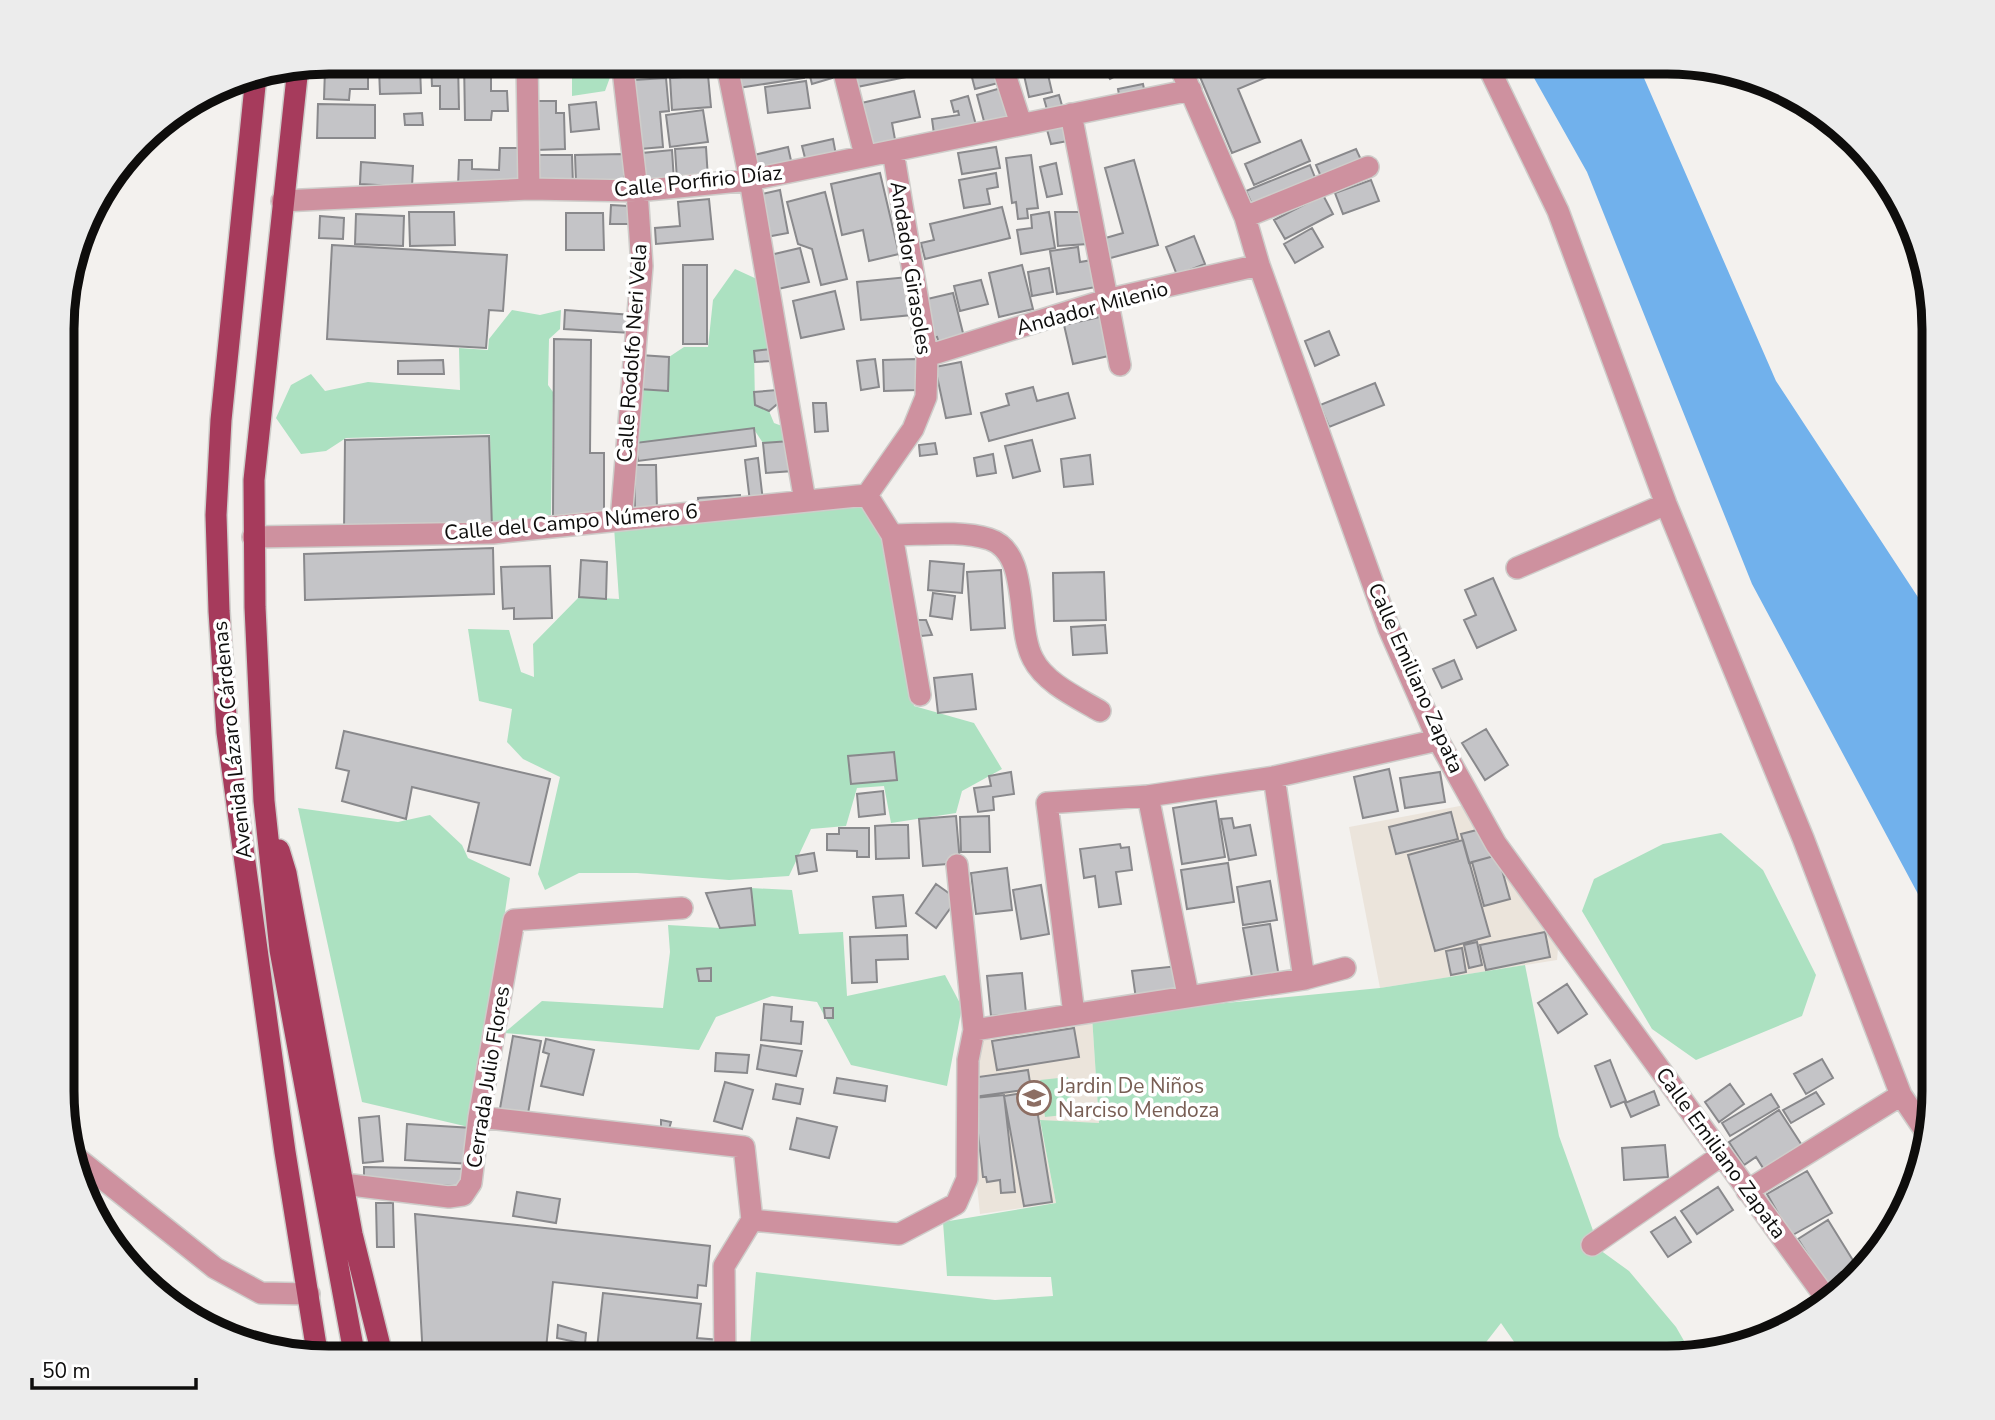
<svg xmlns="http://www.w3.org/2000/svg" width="1995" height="1420" font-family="'Nunito Sans',sans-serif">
<rect width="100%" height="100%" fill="#f3f1ee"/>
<!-- built -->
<path fill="#ebe4db" d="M1465,805L1559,938L1557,960L1380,988L1349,827Z
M1092,1016L1099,1123L1040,1121L1056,1203L980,1214L973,1147L979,1034Z"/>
<!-- green -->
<path fill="#ace1c1" d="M537,61H616L605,91L572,96V72L533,73Z
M735,269L759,280L771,349L754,351L755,404L769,411L774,423L782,426L786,441L763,443L753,428L636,443L639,389L668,391L669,357L684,347H708L713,300Z
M512,310L540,315L561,310L560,329L549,339L548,385L553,392L551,515L492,523L490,434L346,438L326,451L301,454L276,418L291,385L311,374L325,391L368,382L460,390L459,348L488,350L489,339Z
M861,504L884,538L914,706L974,723L1002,769L962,791L956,813L891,823L884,786L857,788L846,826L811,829L789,876L729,880L637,873H579L545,890L538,874L560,777L523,759L507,742L512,709L479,701L468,629L509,630L521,672L534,677L533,644L579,597L619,599L614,527Z
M298,808L398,822L430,815L462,845L468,858L510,878L473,1128L362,1102Z
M1721,833L1763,870L1816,975L1802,1016L1696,1060L1652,1029L1582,911L1594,879L1663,844Z
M751,888L792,890L799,934L843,932L847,996L945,975L962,1007L947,1086L851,1065L817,1002L772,996L716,1017L699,1050L504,1033L542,1001L663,1008L670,952L668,925L720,928L755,925Z
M1525,965L1559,1136L1600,1250L1629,1271L1676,1327L1691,1353L1667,1359H1526L1501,1323L1473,1359L749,1358L756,1272L995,1300L1053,1296L1051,1277L947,1276L943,1222L1056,1203L1040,1120L1099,1123L1092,1016L1380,988Z
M1068,1077L1073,1114L1045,1117L1040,1080Z"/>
<!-- water -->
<path fill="#71b1ec" d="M1525,62H1637L1776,381L1933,620V922L1752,584L1587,172Z"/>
<!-- building -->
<path fill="#c4c4c7" stroke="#89898c" stroke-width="2" d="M464,61H491V91H507L508,111H492L491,120H465Z
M638,61H666V73L639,75Z
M734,61H802L804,78L738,88Z
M806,61H835L839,76L812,84Z
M852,61H924L926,73L857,87Z
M968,62H996L1002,82L975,89Z
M1018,62H1048L1021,69Z
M1113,62H1120L1125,71L1110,79L1103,67Z
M1203,62H1261L1267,77L1238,89L1260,142L1232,153L1195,65Z
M431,63H458L459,109H440V86H432Z
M1046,66L1052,92L1029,97L1023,71Z
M420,67L421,93L380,94L379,68Z
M325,69L368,71V89H350L349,100L324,99Z
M708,75L711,107L672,110L670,78Z
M666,78L669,111L660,112L663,147L640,149L634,80Z
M806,81L810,108L768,113L765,87Z
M1143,84L1145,94L1120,100L1118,89Z
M1001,88L1009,119L985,125L977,95Z
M914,91L920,117L892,123L896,145L868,151L857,104Z
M1059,95L1063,109L1048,113L1044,99Z
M968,96L976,125L934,134L932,119L959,115L958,111L954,112L951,101Z
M535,101H556V113H564L565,149L536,150Z
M596,102L599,129L571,132L569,105Z
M318,104L375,105V138H317Z
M703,110L708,142L670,147L666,115Z
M422,113L423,125H405L404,114Z
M1063,122L1068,141L1051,144L1046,126Z
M833,139L836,155L806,162L802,146Z
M1301,140L1310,161L1254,185L1245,164Z
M706,147L708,179L677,180L675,149Z
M788,147L792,165L759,172L754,155Z
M996,147L1000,168L962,174L958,153Z
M500,148H519L518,188L458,186L459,160H472V169L499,170Z
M1356,149L1362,162L1322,179L1316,165Z
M672,150L674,181L644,183L642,153Z
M624,154V181L576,182L575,155Z
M539,155H572L573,185H539Z
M1031,155L1038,208L1027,209L1028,218L1018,219L1016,202L1012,203L1006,158Z
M1134,160L1158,245L1107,259L1102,239L1123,233L1105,168Z
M361,162L413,166L412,187L360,184Z
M1056,163L1062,194L1047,197L1040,167Z
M1310,165L1318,185L1255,211L1246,191Z
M880,173L899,254L869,261L863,230L842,235L831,184Z
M996,173L998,187L987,189L990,204L964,208L959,180Z
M1371,180L1379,201L1343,214L1335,193Z
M780,190L788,233L766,237L758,195Z
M825,192L847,279L821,285L812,249L798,244L787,202Z
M1323,195L1333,214L1285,239L1274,220Z
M709,199L713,239L656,244L655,228L680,226L678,202Z
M611,205L628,206L630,224H610Z
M1002,207L1010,238L925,259L921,243L934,240L930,224Z
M409,212H454L455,245L410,246Z
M1049,212L1055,248L1021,254L1017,230L1032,228L1031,215Z
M1055,212H1086L1088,244L1058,246Z
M566,213H603L604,250H566Z
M356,214L404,216L403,246L355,244Z
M320,216L344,218L343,239L319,238Z
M1312,228L1323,247L1295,263L1284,244Z
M1194,236L1205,264L1177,275L1166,247Z
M332,245L507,255L503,311L489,310L486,348L327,339Z
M1078,247L1080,262L1092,260L1096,287L1057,294L1050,251Z
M800,248L809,282L778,289L770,255Z
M683,265H707V344H683Z
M1022,265L1033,309L999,317L989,273Z
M1049,268L1053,292L1032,296L1028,272Z
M908,277L912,315L861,320L857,282Z
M981,280L988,304L960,311L954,286Z
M835,291L844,329L801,338L793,301Z
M953,293L965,341L940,346L937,337L931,338L923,300Z
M565,310L632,315L631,333L564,329Z
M1104,316L1113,355L1073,364L1064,325Z
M1329,331L1339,355L1315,366L1305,341Z
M554,339L591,340L590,453H604V516H553Z
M771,349L772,361L755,362L754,351Z
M640,355L669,357L668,391L639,389Z
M875,359L879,387L861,390L857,361Z
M916,359L917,390L884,391L883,360Z
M443,360L444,374H398V361Z
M961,362L971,414L946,418L935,367Z
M1375,383L1384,405L1329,427L1320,405Z
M1033,387L1037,401L1068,393L1075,418L989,441L981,413L1009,405L1006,394Z
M777,390L782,400L769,411L755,405L754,392Z
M813,403H826L828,431L815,432Z
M754,428L756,446L638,461L635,443Z
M489,436L492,528L344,532L345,440Z
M1032,440L1040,471L1013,478L1005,446Z
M790,441L793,471L766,473L763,443Z
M935,443L937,454L920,456L919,445Z
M993,454L996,473L977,476L974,458Z
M1090,455L1093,484L1064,487L1061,459Z
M758,458L763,501L750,502L745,460Z
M634,465H656L657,510H635Z
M740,495L741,505L699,509L698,498Z
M493,548L494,594L305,600L304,554Z
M581,560L607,562L606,599L579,597Z
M930,561L964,564L962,593L928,590Z
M550,566L552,618L514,619V608L503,609L501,567Z
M1001,570L1005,628L971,630L967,572Z
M1104,572L1106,620L1054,621L1053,573Z
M1493,578L1516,630L1477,648L1464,620L1476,615L1465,590Z
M933,593L955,596L952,619L930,616Z
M913,620H926L932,635L921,636Z
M1105,625L1107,653L1073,655L1071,627Z
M1454,660L1462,679L1442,688L1433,669Z
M972,674L976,709L938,713L934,678Z
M1486,729L1508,765L1485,780L1462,743Z
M344,731L550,779L530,865L468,851L479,803L412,787L406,819L342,801L349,771L336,768Z
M894,752L897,780L851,784L848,756Z
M1389,769L1398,811L1363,818L1354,777Z
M1011,772L1014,794L993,797L994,810L978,812L974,788L991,786L989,776Z
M1440,772L1445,802L1405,808L1400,778Z
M883,791L885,814L859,817L857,794Z
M1216,801L1225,857L1182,864L1173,808Z
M1451,812L1458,839L1396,854L1389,827Z
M956,816L960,863L923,866L919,819Z
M989,816L990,852H961L960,817Z
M1232,818L1234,828L1250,825L1256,855L1229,860L1221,819Z
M891,825H908L909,858L876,859L875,826Z
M839,828H869V857H857V851L827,850V834H839Z
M1481,829L1498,855L1469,863L1461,834Z
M1463,840L1490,936L1435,951L1408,855Z
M1120,844L1121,848L1129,847L1132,870L1116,872L1121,904L1099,907L1095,876L1084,878L1080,849Z
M814,853L817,871L799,874L796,856Z
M1498,855L1510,899L1484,906L1472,862Z
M1228,863L1234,902L1187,909L1181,870Z
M1007,868L1012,910L976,914L971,873Z
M1270,881L1277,920L1243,925L1237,887Z
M936,884L957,899L936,928L916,913Z
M1041,885L1049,934L1021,939L1013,890Z
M751,888L755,925L720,928L706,893Z
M903,895L906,926L876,928L873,897Z
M1270,924L1279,977L1253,982L1243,928Z
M1545,932L1550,957L1486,970L1480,945Z
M907,935L908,959L876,960L877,982L852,983L850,937Z
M1477,942L1482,965L1469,968L1464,945Z
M1462,948L1466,972L1451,975L1446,951Z
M1178,966L1181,993L1136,999L1132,971Z
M711,968V981H699L697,969Z
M1022,973L1026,1013L991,1016L987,976Z
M1567,984L1587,1014L1558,1033L1538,1003Z
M764,1004L792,1007L791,1021L803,1022L801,1044L761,1040Z
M824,1008H833V1018H825Z
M1074,1028L1079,1057L997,1070L992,1041Z
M513,1036L541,1041L527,1119L499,1114Z
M546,1039L594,1050L583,1095L541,1086L549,1054L543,1052Z
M761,1045L802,1051L796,1076L757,1069Z
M716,1053L749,1055L747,1073L715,1071Z
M1822,1059L1833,1078L1806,1094L1794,1074Z
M1610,1060L1626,1101L1611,1107L1595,1066Z
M1028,1070L1031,1089L974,1097L971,1078Z
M837,1078L887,1086L885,1101L834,1093Z
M725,1082L753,1090L742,1129L714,1121Z
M776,1084L803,1089L800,1104L773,1099Z
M1730,1084L1744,1104L1719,1122L1705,1102Z
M1034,1091L1052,1202L1024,1206L1004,1096Z
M1654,1091L1659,1105L1631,1117L1625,1103Z
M1816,1092L1824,1104L1791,1123L1783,1110Z
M1771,1094L1779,1107L1730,1136L1722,1123Z
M1004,1095L1015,1192L1001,1193L1000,1180L987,1182L986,1177H983L974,1098Z
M1779,1110L1803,1147L1765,1171L1756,1157L1744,1165L1729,1142Z
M379,1116L383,1161L363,1163L359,1118Z
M797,1118L837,1127L829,1158L790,1149Z
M661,1120L671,1122L669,1129L661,1127Z
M407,1124L473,1128L471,1164L405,1160Z
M1665,1145L1668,1177L1624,1180L1622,1148Z
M364,1167L464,1169V1186L364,1184Z
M1807,1171L1832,1213L1791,1236L1767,1194Z
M1718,1187L1733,1210L1697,1234L1681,1211Z
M517,1192L560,1199L556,1223L513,1216Z
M376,1203H393L394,1247H377Z
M415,1214L710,1246L706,1286L698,1285L697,1298L553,1282L545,1358H423Z
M1675,1217L1691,1242L1668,1257L1651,1232Z
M1828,1220L1859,1270L1832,1293L1798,1239Z
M603,1293L701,1304L697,1338L720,1340L718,1358H596Z
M558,1325L586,1333L585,1344L557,1338Z"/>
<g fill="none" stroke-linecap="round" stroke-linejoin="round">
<!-- minor casing -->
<g stroke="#cecdca" stroke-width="24">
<path id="minor" d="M527,61L529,189
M726,61L750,180L805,501
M841,61L865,155
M1001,62L1021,124
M1178,62L1245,217L1259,265L1389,629L1438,740L1496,844L1826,1298
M1486,62L1558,211L1666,504L1803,838L1901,1095L1928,1135
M1071,114L1120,365
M282,201L529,189L637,191L750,180L1191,90
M1245,217L1368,167
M927,356L1106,300L1259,265
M867,495L892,535C922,535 960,530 989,539C1031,552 1015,626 1033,659C1045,683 1078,698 1100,711
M867,495L913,429L926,397L927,356L893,151
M621,520L642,266L637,191L622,61
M892,535L920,695
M253,537L493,533L867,495
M1517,568L1666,504
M1274,777L1304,979
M1148,796L1188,995
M1074,1014L1047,803L1148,796L1274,777L1438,740
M974,1030L1304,979L1345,968
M479,1117L744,1147L752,1220L724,1266L725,1358
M343,1184L449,1197L463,1195L471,1183L479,1117L514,920L682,908
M1747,1191L1901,1095
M752,1220L899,1234L956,1204L967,1179L968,1060L974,1030L957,865
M1592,1245L1722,1155"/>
</g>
<!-- tertiary casing -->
<g stroke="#cecdca" stroke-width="24">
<path id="tertiary" d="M73,1155L215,1268L261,1293L309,1294"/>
</g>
<!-- primary casing -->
<g stroke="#cecdca" stroke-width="24">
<path id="primary" d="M298,67L254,480L255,607L264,801L280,950L355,1358
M256,76L221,420L216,515L219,611L227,732L285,1152L318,1358
M279,850L286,873L352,1234L383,1358"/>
</g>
<!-- minor -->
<use href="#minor" stroke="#ce919f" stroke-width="21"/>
<!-- tertiary -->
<use href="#tertiary" stroke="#ce919f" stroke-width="21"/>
<!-- primary -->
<use href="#primary" stroke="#a63b5c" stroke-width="21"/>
</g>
<!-- icons -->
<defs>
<g id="school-ring" transform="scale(1.75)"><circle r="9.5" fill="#fff" stroke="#8d6e63" stroke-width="1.5"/><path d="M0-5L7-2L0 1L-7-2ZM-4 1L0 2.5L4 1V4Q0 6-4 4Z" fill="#8d6e63"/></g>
</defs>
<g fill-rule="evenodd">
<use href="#school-ring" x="1034" y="1098"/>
</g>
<g text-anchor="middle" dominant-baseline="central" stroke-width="7" stroke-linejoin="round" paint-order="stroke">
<!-- street labels -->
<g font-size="21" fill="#0e0d0c" stroke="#fff">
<text transform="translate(698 181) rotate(-6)">Calle Porfirio Díaz</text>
<text transform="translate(911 268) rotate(81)">Andador Girasoles</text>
<text transform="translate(1092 308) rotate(-15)">Andador Milenio</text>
<text transform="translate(632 353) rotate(-86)">Calle Rodolfo Neri Vela</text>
<text transform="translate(571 522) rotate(-5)">Calle del Campo Número 6</text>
<text transform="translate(1416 678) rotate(66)">Calle Emiliano Zapata</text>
<text transform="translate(232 740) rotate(-96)">Avenida Lázaro Cárdenas</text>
<text transform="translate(488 1077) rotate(-81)">Cerrada Julio Flores</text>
<text transform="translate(1721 1153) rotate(54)">Calle Emiliano Zapata</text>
</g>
<!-- education labels -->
<g font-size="21" fill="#785e54" stroke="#fff" text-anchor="start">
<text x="1058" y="1086">Jardin De Niños<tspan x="1058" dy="24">Narciso Mendoza</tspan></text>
</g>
</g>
<!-- crop -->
<path d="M0 0H1995V1420H0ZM329 74H1667A255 255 0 0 1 1922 329V1091A255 255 0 0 1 1667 1346H329A255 255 0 0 1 74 1091V329A255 255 0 0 1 329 74Z" fill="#ececec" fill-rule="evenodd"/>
<path fill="none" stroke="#0e0d0c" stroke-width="9" d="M329 74H1667A255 255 0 0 1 1922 329V1091A255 255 0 0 1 1667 1346H329A255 255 0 0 1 74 1091V329A255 255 0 0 1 329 74Z"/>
<!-- scale -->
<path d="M32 1378v10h164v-10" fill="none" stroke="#0e0d0c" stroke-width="3.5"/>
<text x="42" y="1378" font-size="21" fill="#0e0d0c" stroke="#ffffff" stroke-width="5" paint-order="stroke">50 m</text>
</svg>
